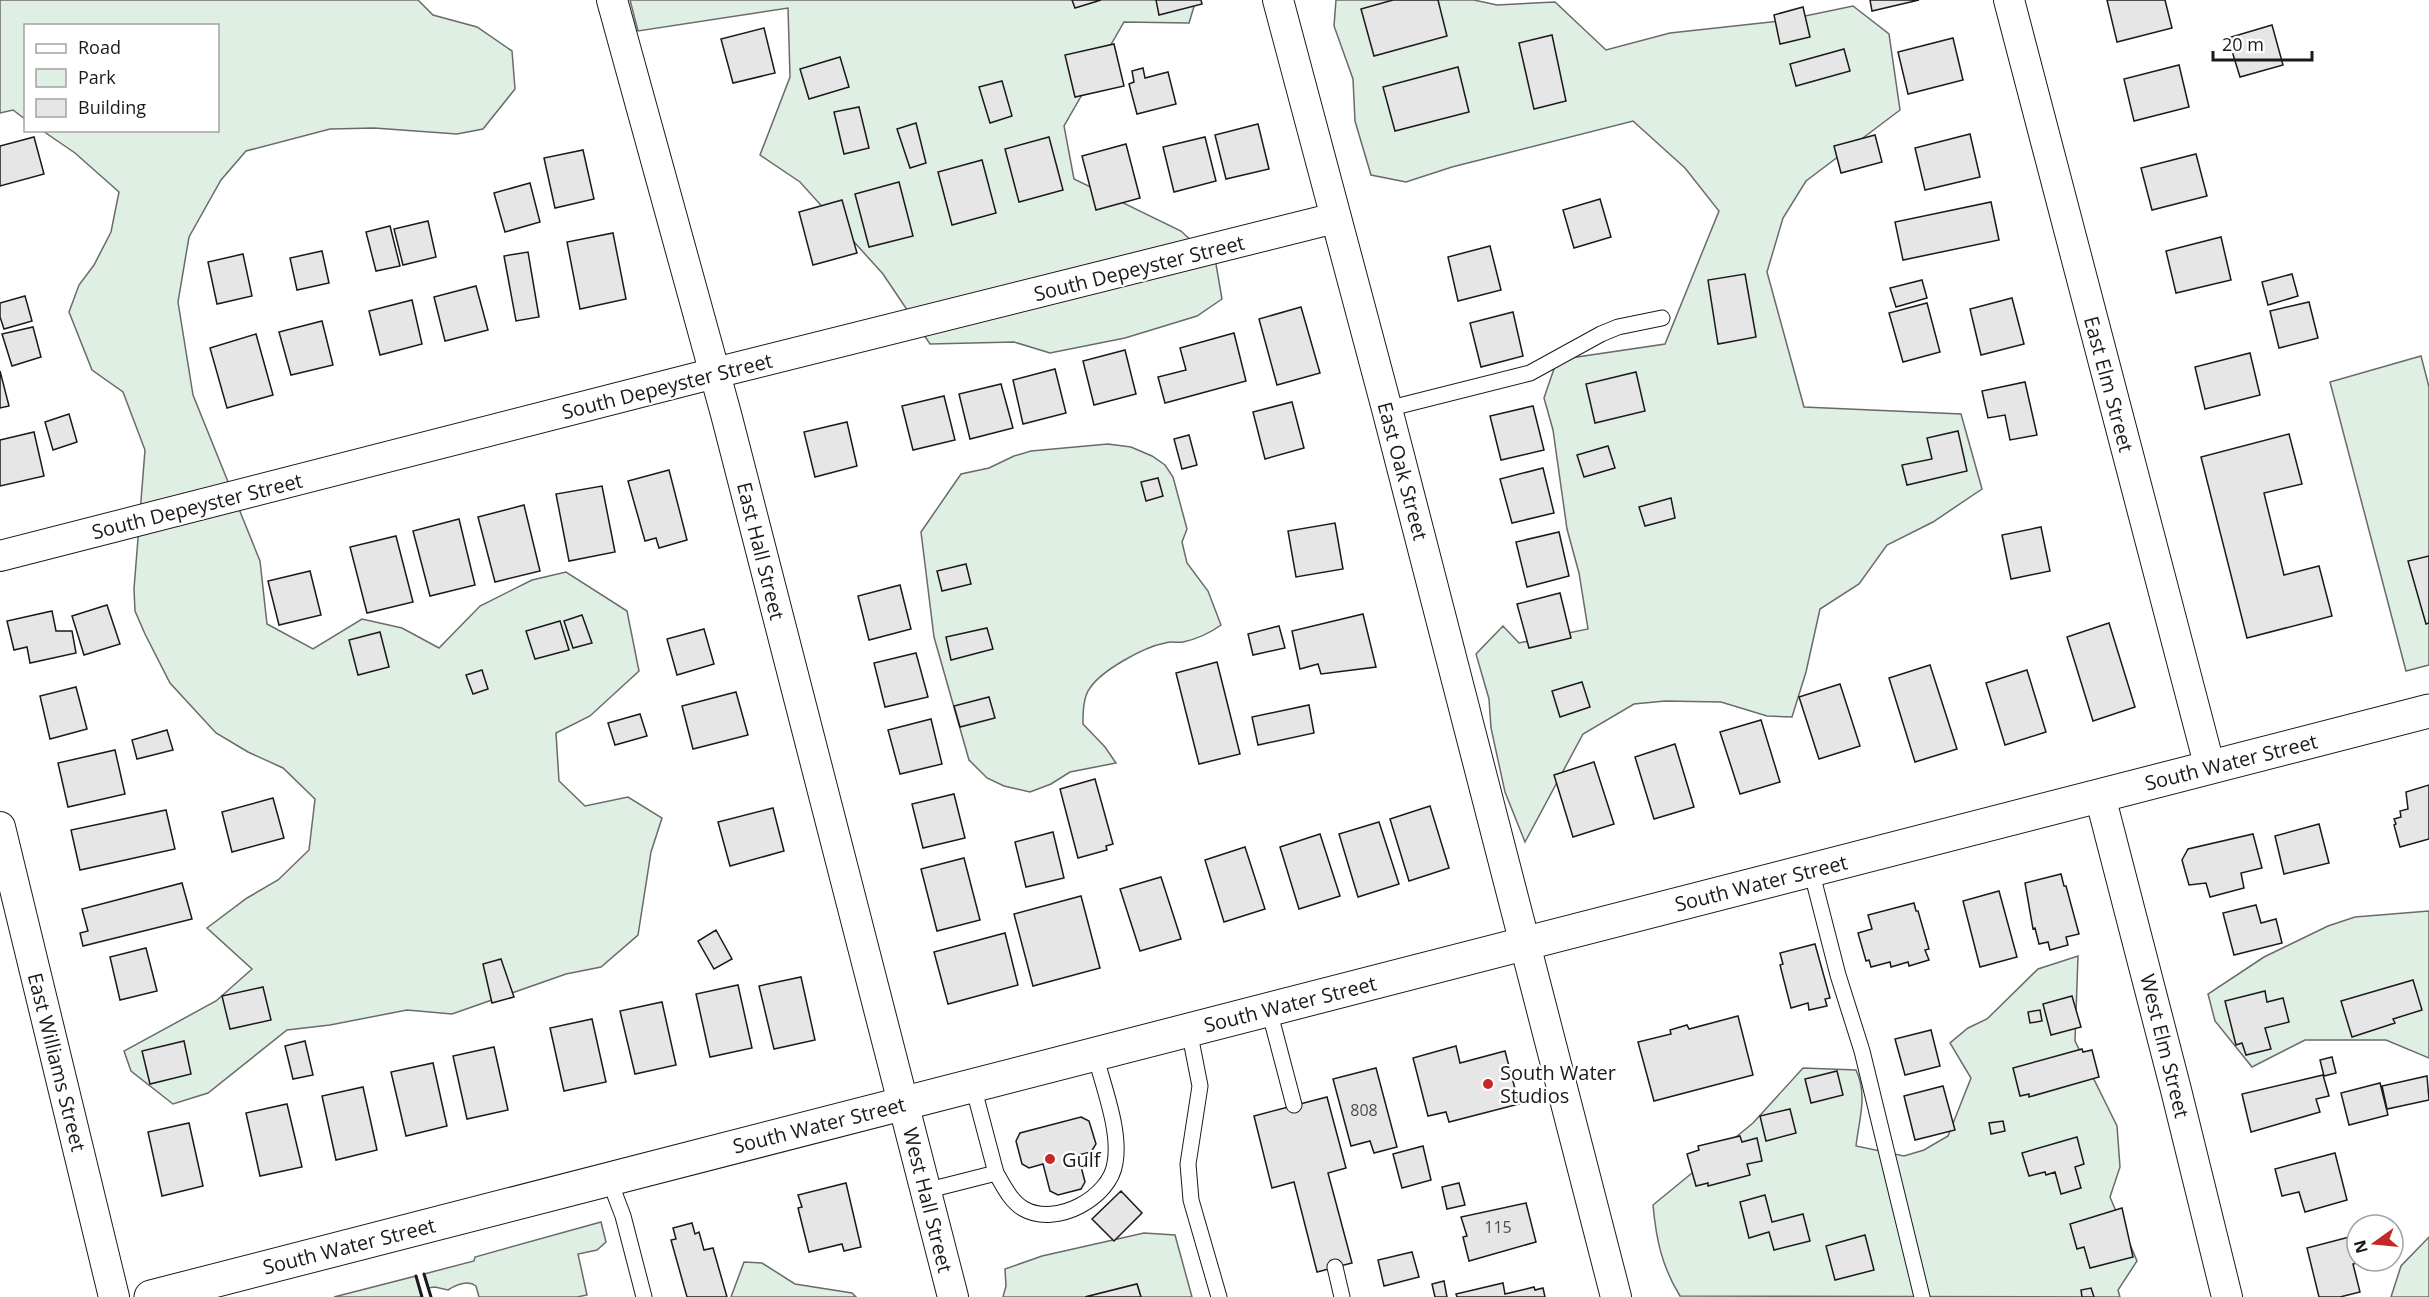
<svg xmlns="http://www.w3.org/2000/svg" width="2429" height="1297" font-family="'Open Sans',sans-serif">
<rect width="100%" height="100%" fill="#fff"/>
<!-- green -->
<path fill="#e0efe3" stroke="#6a6a6a" stroke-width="1.5" d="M0,0H418L433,15L477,27L512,51L515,89L483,129L457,134L374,128L330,129L246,151L221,180L189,237L178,302L193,395L260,561L267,624L313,649L362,619L402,628L439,648L480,606L532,580L566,572L627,611L639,671L590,716L556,733L559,781L585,806L628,797L662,818L651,852L638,935L601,967L566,974L452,1014L407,1010L330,1025L287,1030L208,1093L173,1104L131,1071L124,1051L216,1001L252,969L207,928L247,898L278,880L309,850L315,799L283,768L248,752L216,733L170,683L145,634L135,611L134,589L145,450L123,392L92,370L69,312L79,285L94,265L111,232L119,192L75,153L43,131L218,130V26H26L25,119L13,110L0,113Z
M630,0H1196L1189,23L1124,22L1064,126L1074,179L1181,231L1216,264L1222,299L1197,316L1125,338L1050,353L1014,342L930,344L883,274L800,182L760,155L790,77L788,8L638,31Z
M1336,0H1474L1497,5L1555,2L1606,50L1670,33L1781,21L1853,6L1889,34L1900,110L1806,181L1783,218L1767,272L1804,407L1961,414L1982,489L1933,522L1887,545L1859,584L1820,609L1806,672L1792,717L1767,716L1721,702L1665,701L1634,704L1583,734L1525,842L1505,792L1491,728L1489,699L1476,654L1503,626L1519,643L1588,629L1579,573L1567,529L1553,430L1544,398L1557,360L1665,344L1719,211L1685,168L1633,121L1452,167L1406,182L1371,175L1355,121L1353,79L1334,26Z
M2421,356L2429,387V665L2406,671L2330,382Z
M1108,444L1131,447L1152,456L1165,465L1173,477L1187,529L1182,542L1187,563L1208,591L1221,625C1210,633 1197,639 1183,642C1177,643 1171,641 1165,643C1144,647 1102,670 1090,688C1083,697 1083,713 1083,724L1105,747L1116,763L1070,772L1051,784L1030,792L1004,786L987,778L969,760L934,637L921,532L961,474L989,468L1014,456L1031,451Z
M2429,911V1058L2386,1040H2305L2252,1067L2215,1021L2208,994L2264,957L2328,926L2355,917Z
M2078,956L2075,1041L2117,1126L2120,1167L2110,1197L2137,1261L2118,1290L2120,1297L1680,1296C1662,1267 1656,1239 1653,1205L1753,1123L1803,1068L1856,1070C1868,1096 1859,1119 1856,1146L1904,1156L1924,1150L1948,1136L1971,1078L1950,1043L1968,1028L1987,1019L2038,969Z
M601,1222L606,1242L597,1250L578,1254L587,1295L577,1297H479L476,1286C468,1280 456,1285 448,1290L435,1287L428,1288L424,1274L474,1261L475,1257Z
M1144,1233L1175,1235L1192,1297H1141L1137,1284L1085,1297H1003L1006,1286L1005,1269L1042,1256Z
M2429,1237V1297H2391L2401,1266Z
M744,1262L762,1263L795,1284L852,1293L856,1297H731Z
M416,1276L422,1297H334Z"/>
<!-- building -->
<path fill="#e6e6e6" stroke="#1a1a1a" stroke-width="1.5" d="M1072,0H1101L1075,8Z
M1156,0H1201L1202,4L1159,15Z
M1393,0H1438L1447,36L1374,56L1361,9Z
M1870,0H1919L1872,11Z
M2107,0H2165L2172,28L2117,42Z
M1803,7L1810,37L1780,44L1774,15Z
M2272,25L2283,65L2240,77L2228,38Z
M764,28L775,73L733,83L721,39Z
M1552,35L1566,101L1534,109L1519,43Z
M1953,38L1963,80L1908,94L1898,52Z
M1114,44L1124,86L1075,97L1065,55Z
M1844,49L1850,71L1796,86L1790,64Z
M840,57L849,87L809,99L800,69Z
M2179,65L2189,107L2134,121L2124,79Z
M1458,67L1469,112L1395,131L1383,87Z
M1143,68L1145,78L1168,72L1176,104L1137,114L1129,84L1134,82L1132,71Z
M1002,81L1012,116L990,123L979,87Z
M859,107L869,148L844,154L834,112Z
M916,123L926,163L910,168L897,129Z
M1258,124L1269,169L1226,179L1215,135Z
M1970,134L1980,177L1925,190L1915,148Z
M1875,135L1882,162L1841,173L1834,146Z
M34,137L44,174L0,186V146Z
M1049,137L1063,190L1019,202L1005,149Z
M1205,137L1216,181L1174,192L1163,147Z
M1126,144L1140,198L1096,210L1082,156Z
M583,150L594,199L555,208L544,158Z
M2196,154L2207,196L2152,210L2141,168Z
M982,160L996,213L952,225L938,172Z
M899,182L913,236L869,247L855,194Z
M530,183L540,222L505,232L494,193Z
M1600,199L1611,237L1574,248L1563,210Z
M842,200L857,253L813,265L799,212Z
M1991,202L1999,240L1903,260L1895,222Z
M428,221L436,257L403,265L394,229Z
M390,226L400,266L376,271L366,232Z
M613,233L626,299L580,309L567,242Z
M2221,237L2231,280L2176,293L2166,251Z
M1490,246L1501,290L1458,301L1448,257Z
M322,251L329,283L297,290L290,258Z
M528,252L539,317L516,321L504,256Z
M243,254L252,296L217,304L208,262Z
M1745,274L1756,337L1718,344L1708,280Z
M2292,274L2298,296L2268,305L2262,282Z
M1922,280L1927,298L1896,307L1890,288Z
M476,286L488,330L445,341L434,297Z
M25,296L32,321L4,329L0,317V303Z
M2012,298L2024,344L1981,355L1970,309Z
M412,300L422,344L380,355L369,311Z
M2309,302L2318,338L2279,348L2270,311Z
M1927,303L1940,352L1903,362L1889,313Z
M1301,307L1320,373L1277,385L1259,319Z
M1513,312L1523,356L1481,367L1470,323Z
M322,321L333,365L291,375L279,332Z
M33,327L41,357L12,366L2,334Z
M1234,333L1246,381L1165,403L1158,377L1186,370L1180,348Z
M256,334L273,395L227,408L210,348Z
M1125,350L1136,394L1094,405L1083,361Z
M2250,353L2260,395L2205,409L2195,367Z
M1055,369L1066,413L1023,424L1013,380Z
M0,371L9,406L0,408Z
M1636,372L1645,411L1595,423L1586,384Z
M2025,382L2037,435L2010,440L2005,415L1988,418L1982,391Z
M1001,384L1013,428L970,439L959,394Z
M944,396L955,440L913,450L902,406Z
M1292,402L1304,448L1265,459L1253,412Z
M1533,406L1544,450L1501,460L1490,416Z
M69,414L77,442L53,450L45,422Z
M847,422L857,466L815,477L804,432Z
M1958,431L1967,471L1907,485L1902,465L1932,459L1927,438Z
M34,432L44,476L0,486V440Z
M2289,434L2302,484L2264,493L2284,575L2319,566L2332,616L2247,638L2201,457Z
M1189,435L1197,465L1182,469L1174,439Z
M1608,446L1615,468L1584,477L1577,455Z
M1543,468L1554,513L1512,523L1500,479Z
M669,470L687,540L659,548L656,538L645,541L628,481Z
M1158,478L1163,496L1146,501L1141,482Z
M602,486L615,552L569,561L556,494Z
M1671,498L1675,518L1645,526L1639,507Z
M524,505L540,571L495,582L478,517Z
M459,519L475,585L430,596L413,531Z
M1335,523L1343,569L1296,577L1288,531Z
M2041,527L2050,571L2011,579L2002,535Z
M1559,532L1569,576L1527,587L1516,542Z
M396,536L413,602L367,613L350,547Z
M2429,556V623L2426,624L2408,561Z
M966,564L971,584L942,591L937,571Z
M310,571L321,615L279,625L268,581Z
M900,585L911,629L869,640L858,596Z
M1560,593L1571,638L1529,648L1517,604Z
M107,605L120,644L84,655L72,616Z
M52,611L56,631H72L76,653L30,663L27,647L14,650L7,621Z
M1363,614L1376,667L1321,674L1318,664L1300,669L1292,631Z
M582,615L592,643L573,648L564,621Z
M560,621L569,650L535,659L526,631Z
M2109,623L2135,707L2093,721L2067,637Z
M1279,626L1285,648L1253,655L1248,634Z
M987,628L993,649L951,660L946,637Z
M704,629L714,664L677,675L667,639Z
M380,632L389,667L358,675L349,640Z
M916,653L928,697L885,707L874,663Z
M1217,662L1240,754L1199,764L1176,673Z
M1930,665L1957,749L1915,762L1889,678Z
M482,670L488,689L473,694L466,675Z
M2027,670L2046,732L2005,745L1986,683Z
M1582,682L1590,707L1560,717L1552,691Z
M1840,684L1860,746L1819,759L1799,697Z
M76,687L87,729L50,739L40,696Z
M736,692L748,735L693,749L682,706Z
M989,697L995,718L960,727L954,706Z
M1309,705L1314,733L1258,745L1252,717Z
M640,714L647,736L615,745L608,723Z
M931,719L942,764L900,774L888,730Z
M1761,720L1780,782L1740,794L1720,732Z
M167,730L173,750L137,759L132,740Z
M1675,744L1694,807L1654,819L1635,757Z
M115,750L125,794L68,807L58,763Z
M1594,762L1614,824L1573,837L1554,775Z
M1095,779L1113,844L1106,846L1107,850L1078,858L1060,789Z
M2429,785V839L2400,847L2394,825L2396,824L2394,819L2401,817L2400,811L2408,809L2406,792Z
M954,794L965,838L923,848L912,804Z
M273,798L284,838L232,852L222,812Z
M1430,806L1449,868L1409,881L1390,819Z
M773,808L784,851L730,866L718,822Z
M166,810L175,849L80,870L71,830Z
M1379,822L1399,884L1358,897L1339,834Z
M2319,824L2329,863L2284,874L2275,836Z
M1053,832L1064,878L1026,887L1015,842Z
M1320,834L1340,896L1299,909L1280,847Z
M2253,834L2262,868L2241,873L2244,888L2210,897L2206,883L2189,885L2182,860L2188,849Z
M1245,847L1265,909L1224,922L1205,860Z
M964,858L980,920L937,931L921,869Z
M2061,874L2064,886H2066L2079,934L2066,937L2068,945L2050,950L2048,942L2039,944L2035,928L2033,929L2025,883Z
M1161,877L1181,939L1140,951L1120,889Z
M182,883L192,919L83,946L80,933L88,931L82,909Z
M1999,891L2017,957L1980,967L1963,901Z
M1081,896L1100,968L1033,986L1014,914Z
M1914,903L1916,911H1918L1929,949L1925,950L1929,960L1909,966L1908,962L1891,967L1890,962L1871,967L1869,960L1866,961L1858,933L1872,929L1868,915Z
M2256,905L2261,923L2276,919L2282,943L2234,955L2223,913Z
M716,930L732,959L714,969L698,941Z
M1005,933L1018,985L948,1004L934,952Z
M1815,944L1830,998L1825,999L1827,1006L1809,1010L1808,1003L1791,1008L1780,965L1783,964L1780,953Z
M146,948L157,991L120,1000L110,957Z
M501,959L514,997L492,1003L483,964Z
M801,977L815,1040L774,1049L759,986Z
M2413,980L2422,1010L2393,1019L2395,1023L2352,1037L2341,1001Z
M738,985L752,1048L710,1057L696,994Z
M263,987L271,1020L230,1029L222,996Z
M2265,991L2267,1002L2283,998L2289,1022L2265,1028L2271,1049L2246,1055L2242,1043L2236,1045L2225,1001Z
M2072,996L2081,1027L2051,1035L2043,1004Z
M662,1002L676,1065L635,1074L620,1011Z
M2040,1010L2042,1021L2030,1023L2028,1012Z
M1738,1016L1753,1075L1654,1101L1638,1042L1671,1034L1670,1030L1687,1025L1689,1029Z
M592,1019L606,1082L564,1091L550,1028Z
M1931,1030L1940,1066L1905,1075L1895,1039Z
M184,1041L191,1074L150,1084L142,1051Z
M305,1041L313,1075L293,1079L285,1046Z
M1456,1046L1460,1063L1505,1051L1519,1104L1449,1122L1446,1112L1428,1116L1413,1058Z
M494,1047L508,1110L467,1119L453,1056Z
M2082,1049L2083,1052L2092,1050L2099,1077L2029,1097V1094L2020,1096L2013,1068Z
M2332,1057L2336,1073L2324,1076L2320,1060Z
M433,1063L447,1126L406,1136L391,1072Z
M1376,1068L1397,1147L1374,1153L1370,1141L1351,1146L1333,1079Z
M1837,1071L1843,1095L1811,1103L1805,1079Z
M2323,1075L2329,1096L2316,1099L2320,1112L2251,1132L2242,1094Z
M2427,1076L2429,1100L2387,1109L2382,1086Z
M2380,1083L2388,1115L2349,1125L2341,1093Z
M1943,1086L1955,1130L1915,1140L1904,1096Z
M363,1087L377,1150L336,1160L322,1096Z
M1327,1097L1346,1168L1328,1173L1352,1263L1317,1272L1294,1182L1272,1188L1254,1116Z
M287,1104L302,1167L260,1176L246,1113Z
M1790,1109L1796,1133L1766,1141L1760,1116Z
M1081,1117L1089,1121L1096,1144L1091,1152L1078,1155L1085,1182L1081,1189L1058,1195L1050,1191L1043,1164L1029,1168L1022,1164L1016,1141L1020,1133Z
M2003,1121L2005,1131L1991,1134L1989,1123Z
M189,1123L203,1186L162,1196L148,1132Z
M1740,1136L1742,1142L1757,1138L1762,1161L1747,1164L1750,1175L1708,1186V1183L1696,1186L1687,1154L1699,1150L1698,1146Z
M2077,1137L2084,1164L2075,1167L2081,1188L2061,1194L2055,1172L2046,1175L2045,1172L2029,1176L2022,1153Z
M1423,1146L1431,1180L1402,1188L1393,1154Z
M2335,1153L2347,1200L2305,1212L2299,1192L2282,1196L2275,1169Z
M846,1183L861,1247L844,1251L842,1244L809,1252L798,1208L802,1207L798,1195Z
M1459,1183L1465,1205L1447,1209L1442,1187Z
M1121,1191L1142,1213L1114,1241L1092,1219Z
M1765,1195L1772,1222L1803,1214L1810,1241L1774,1250L1769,1232L1749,1238L1740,1202Z
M1526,1203L1536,1242L1469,1261L1463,1237L1467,1236L1461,1217Z
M2122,1208L2133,1257L2090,1268L2084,1247L2077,1249L2070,1224Z
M692,1223L695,1234L699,1232L704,1250L713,1248L727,1297H687L671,1240L676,1239L673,1228Z
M1865,1235L1874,1270L1835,1280L1826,1246Z
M2357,1235V1261H2367L2353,1264L2360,1292L2340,1297H2319L2307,1248Z
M1412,1252L1419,1277L1384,1286L1378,1260Z
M1444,1281L1447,1297H1435L1432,1284Z
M1503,1283L1505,1294L1534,1287L1535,1290L1543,1288L1545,1297H1457L1456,1294Z
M1137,1284L1141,1297H1085Z
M2091,1288L2094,1297H2082L2081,1290Z"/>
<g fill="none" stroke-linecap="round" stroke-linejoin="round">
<!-- service casing -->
<g stroke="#1a1a1a" stroke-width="17">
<path id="service" d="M1387,409L1530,373L1601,334L1618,327L1662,318
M1811,870L1838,975L1862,1051L1922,1297
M1269,1010L1294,1105
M1189,1030L1200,1086L1188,1164L1191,1200L1219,1297
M996,1173C1003,1185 1011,1202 1024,1209C1056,1227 1110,1198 1115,1163C1121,1131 1103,1086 1095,1054
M609,1179L623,1216L644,1297
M925,1191L996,1173L973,1086
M1335,1267L1342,1297"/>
</g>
<!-- minor casing -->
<g stroke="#1a1a1a" stroke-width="32">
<path id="minor" d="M612,0L726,414L953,1297
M1278,0L1387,409L1616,1297
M2009,0L2210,768
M0,556L715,373L1335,218
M2100,796L2176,1090L2227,1297
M0,827L114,1297"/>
</g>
<!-- primary casing -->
<g stroke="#1a1a1a" stroke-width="35">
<path id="primary" d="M151,1297L2429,711"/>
</g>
<!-- service -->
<use href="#service" stroke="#fff" stroke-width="15"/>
<!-- minor -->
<use href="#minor" stroke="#fff" stroke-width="30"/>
<!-- primary -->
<use href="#primary" stroke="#fff" stroke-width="33"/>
<!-- wall -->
<path stroke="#1a1a1a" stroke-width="3" d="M424,1274L431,1297
M416,1276L422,1297"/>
</g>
<!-- markers -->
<g fill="#c62828" stroke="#fff" stroke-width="2">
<circle cx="1488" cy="1084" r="6"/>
<circle cx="1050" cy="1159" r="6"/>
</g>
<g text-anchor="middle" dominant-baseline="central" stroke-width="4.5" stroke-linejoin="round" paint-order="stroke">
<!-- number labels -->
<g font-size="16" fill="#4d4d4d">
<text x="1364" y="1110">808</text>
<text x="1498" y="1227">115</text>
</g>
<!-- street labels -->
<g font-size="20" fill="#1a1a1a" stroke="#fff">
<text transform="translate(1139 268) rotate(-14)">South Depeyster Street</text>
<text transform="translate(2109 384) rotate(75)">East Elm Street</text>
<text transform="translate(667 386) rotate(-14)">South Depeyster Street</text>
<text transform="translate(1403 471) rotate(75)">East Oak Street</text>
<text transform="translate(197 506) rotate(-14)">South Depeyster Street</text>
<text transform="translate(761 551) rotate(76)">East Hall Street</text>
<text transform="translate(2231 762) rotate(-14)">South Water Street</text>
<text transform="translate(1761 883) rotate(-14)">South Water Street</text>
<text transform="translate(1290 1004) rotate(-14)">South Water Street</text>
<text transform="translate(2165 1046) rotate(76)">West Elm Street</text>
<text transform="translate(57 1062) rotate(76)">East Williams Street</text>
<text transform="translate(819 1125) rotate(-14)">South Water Street</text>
<text transform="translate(928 1200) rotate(76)">West Hall Street</text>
<text transform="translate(349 1246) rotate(-14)">South Water Street</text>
</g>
<!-- poi labels -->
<g font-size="20" fill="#1a1a1a" stroke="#fff" text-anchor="start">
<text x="1500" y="1072">South Water<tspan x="1500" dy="23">Studios</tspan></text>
<text x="1062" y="1159">Gulf</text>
</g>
</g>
<!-- legend -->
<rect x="24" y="24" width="195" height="108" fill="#ffffff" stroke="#a3a3a3" stroke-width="1.5"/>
<rect x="36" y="44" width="30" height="9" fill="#ffffff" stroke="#a3a3a3" stroke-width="1.5"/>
<text x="78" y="54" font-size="18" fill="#1a1a1a">Road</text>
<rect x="36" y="69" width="30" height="18" fill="#e0efe3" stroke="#a3a3a3" stroke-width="1.5"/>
<text x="78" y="84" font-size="18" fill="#1a1a1a">Park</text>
<rect x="36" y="99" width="30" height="18" fill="#e6e6e6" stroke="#a3a3a3" stroke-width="1.5"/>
<text x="78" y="114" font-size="18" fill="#1a1a1a">Building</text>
<!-- north arrow -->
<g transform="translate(2375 1243) rotate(255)"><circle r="28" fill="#ffffff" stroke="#a3a3a3" stroke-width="1.5"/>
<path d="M0-4.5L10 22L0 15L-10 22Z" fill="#c62828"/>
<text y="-9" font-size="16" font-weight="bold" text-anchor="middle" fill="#1a1a1a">N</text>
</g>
<!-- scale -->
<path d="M2213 51v9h99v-9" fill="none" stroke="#1a1a1a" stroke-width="3"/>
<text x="2222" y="51" font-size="18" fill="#1a1a1a" stroke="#ffffff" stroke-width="4.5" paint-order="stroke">20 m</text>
</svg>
